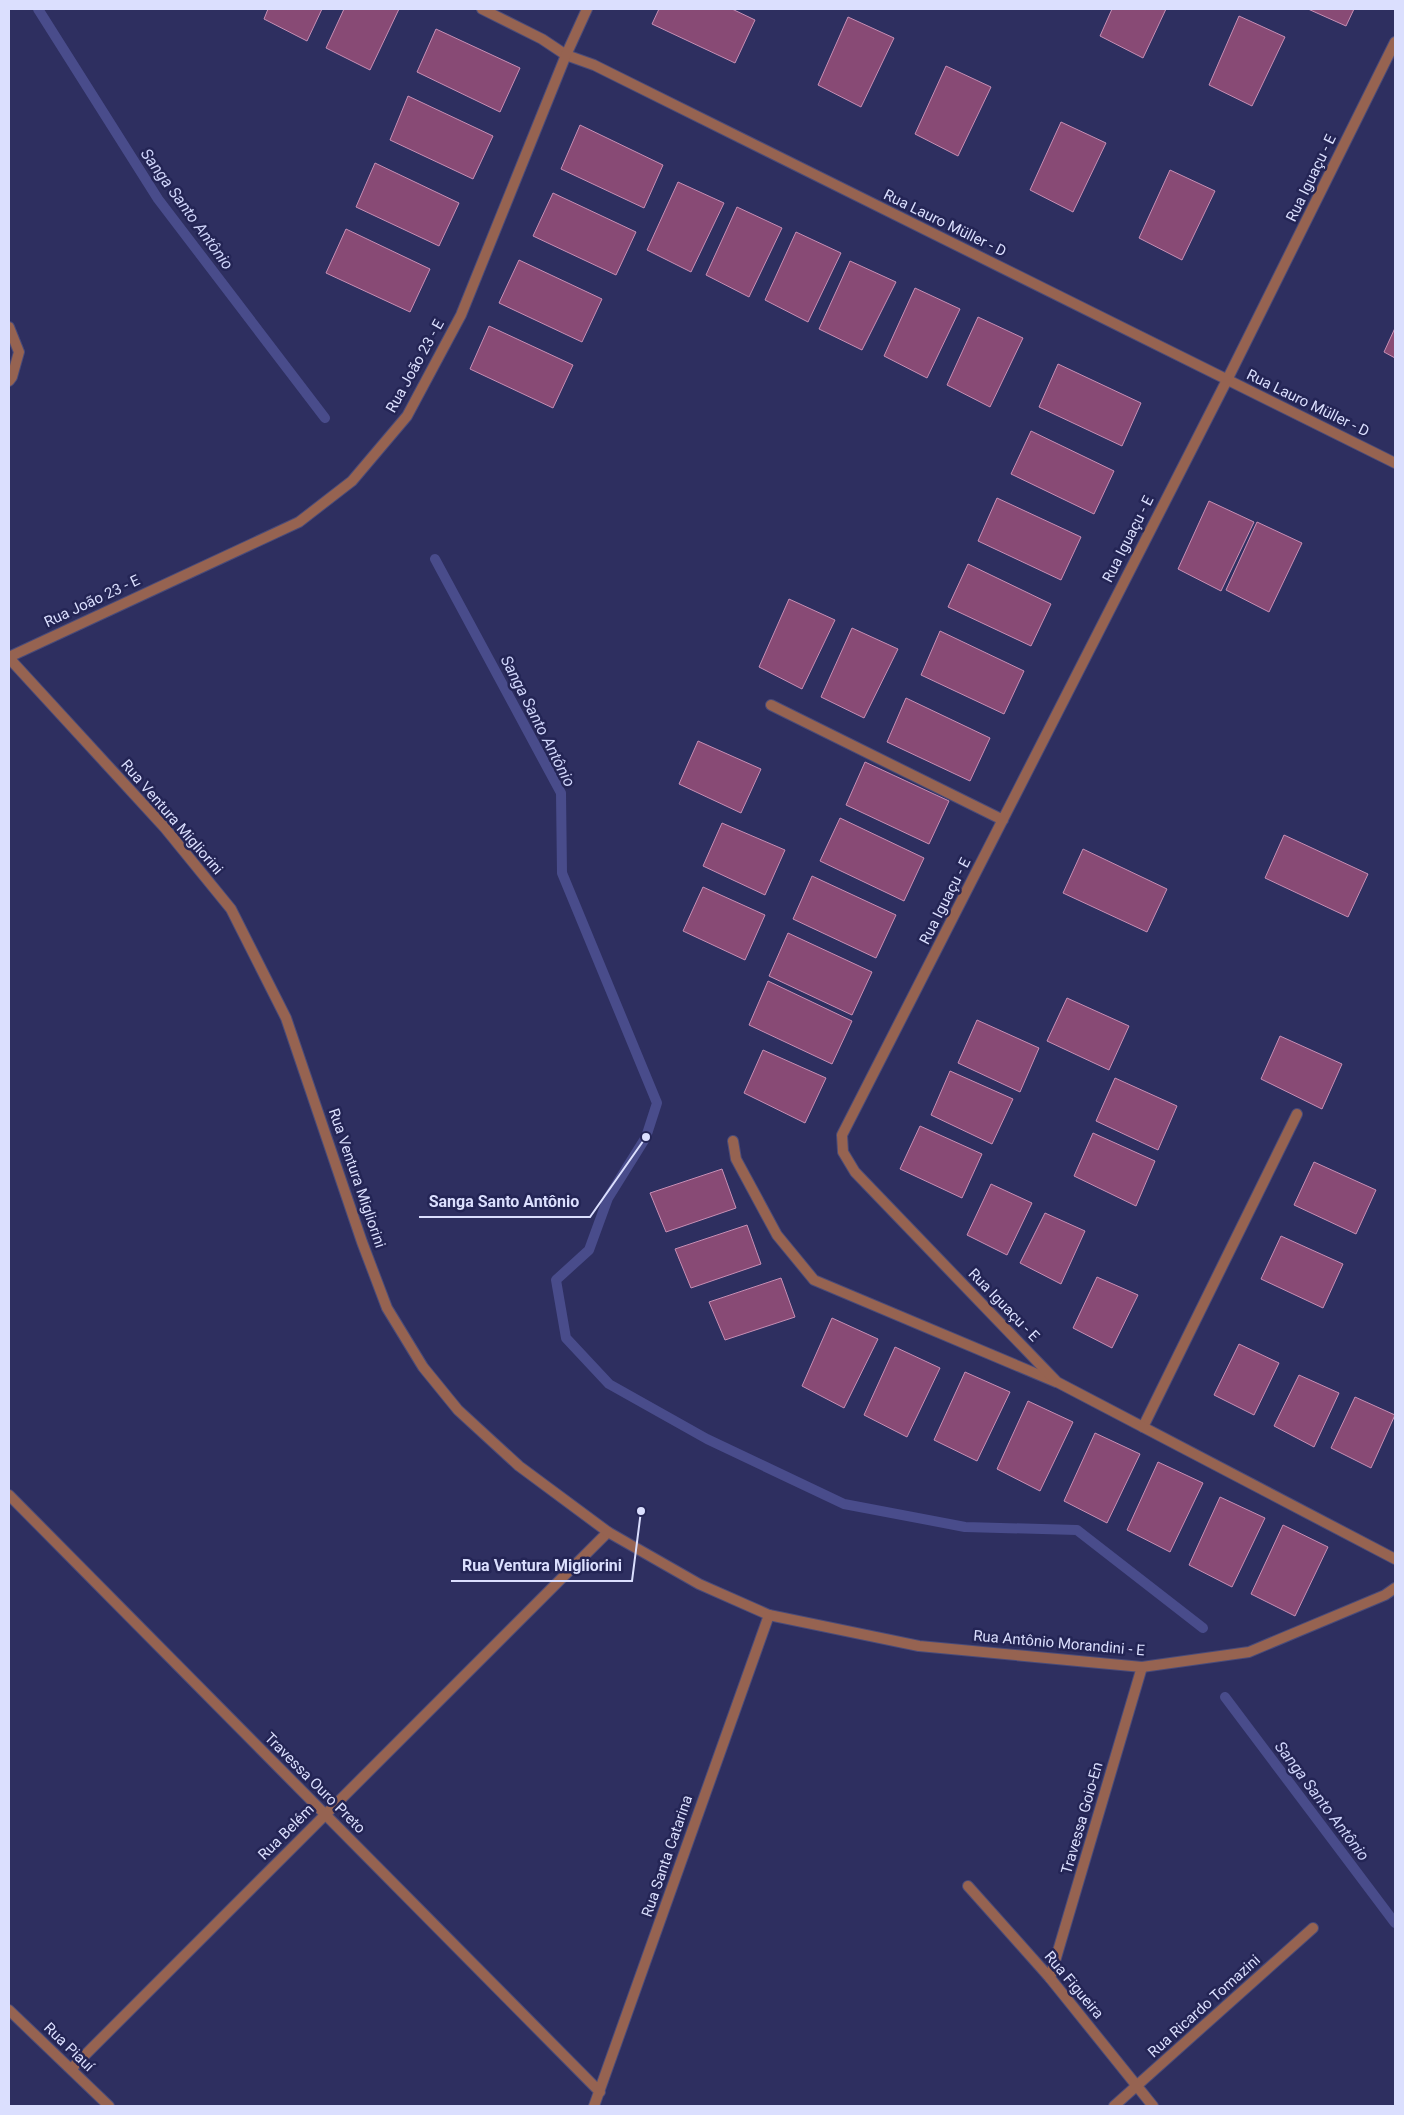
<svg xmlns="http://www.w3.org/2000/svg" width="1404" height="2115" font-family="Roboto,sans-serif">
<rect width="100%" height="100%" fill="#2e2f60"/>
<g fill="none" stroke-linecap="round" stroke-linejoin="round">
<!-- stream -->
<path stroke="#494c8b" stroke-width="10" d="M38,9L158,199L325,418
M435,559L561,793L562,873L657,1103L646,1137L608,1198L589,1250L556,1280L566,1338L609,1384L707,1439L844,1504L965,1527L1077,1530L1203,1628
M1225,1697L1395,1923"/>
</g>
<!-- building -->
<path fill="#884a75" stroke="#c78fb5" d="M268,9H322L307,41L264,19Z
M344,9H399L370,70L326,48Z
M659,9H732L755,20L735,63L652,24Z
M1112,9H1166L1143,58L1100,36Z
M1308,9H1354L1346,26Z
M1239,16L1285,37L1252,106L1209,85Z
M848,17L894,38L861,107L818,85Z
M436,29L520,68L500,112L417,72Z
M946,66L991,87L958,156L915,134Z
M408,96L493,136L473,179L390,140Z
M1061,122L1106,143L1073,212L1030,190Z
M580,125L663,165L644,208L561,169Z
M375,163L459,203L439,246L356,207Z
M1170,170L1215,191L1182,260L1139,238Z
M678,182L724,203L691,272L647,250Z
M553,193L636,232L616,275L533,236Z
M737,207L782,228L749,297L706,275Z
M346,229L430,269L410,312L326,273Z
M796,232L841,253L808,322L765,300Z
M519,260L602,299L582,342L499,303Z
M850,261L896,282L862,350L819,329Z
M915,288L960,309L927,378L884,356Z
M978,317L1023,338L990,407L947,385Z
M489,326L573,365L553,408L470,369Z
M1395,328V358L1384,352Z
M1058,364L1141,403L1122,446L1039,407Z
M1031,431L1114,471L1094,514L1011,474Z
M997,498L1081,537L1061,580L978,541Z
M1209,501L1254,522L1221,591L1178,569Z
M1257,522L1302,543L1269,612L1226,590Z
M968,564L1051,604L1031,646L948,607Z
M789,599L835,620L802,689L759,667Z
M852,628L898,649L864,718L821,697Z
M940,631L1024,671L1004,714L921,675Z
M906,698L990,738L970,781L887,742Z
M698,741L761,769L741,813L679,784Z
M865,762L949,801L929,844L846,805Z
M840,818L924,858L904,901L820,861Z
M722,823L785,850L765,895L703,866Z
M1284,835L1368,874L1348,917L1265,878Z
M1083,849L1167,889L1147,932L1063,893Z
M812,876L896,915L876,958L793,919Z
M703,887L765,915L745,960L683,931Z
M788,933L872,972L852,1015L769,976Z
M768,981L852,1021L832,1064L749,1025Z
M1067,998L1129,1026L1109,1070L1047,1041Z
M977,1020L1039,1048L1020,1092L958,1063Z
M1280,1036L1342,1064L1322,1109L1261,1079Z
M763,1050L826,1078L805,1123L744,1093Z
M950,1071L1013,1099L992,1144L931,1115Z
M1115,1078L1177,1106L1158,1150L1096,1121Z
M920,1126L982,1154L962,1198L900,1169Z
M1093,1133L1155,1161L1136,1206L1074,1176Z
M1314,1162L1376,1190L1356,1234L1294,1205Z
M722,1169L736,1208L666,1232L650,1193Z
M991,1184L1032,1203L1007,1255L967,1235Z
M1045,1213L1085,1231L1061,1284L1020,1263Z
M747,1225L761,1264L691,1288L675,1249Z
M1281,1236L1343,1264L1323,1308L1261,1279Z
M1097,1277L1138,1295L1112,1348L1073,1328Z
M781,1278L795,1317L725,1340L709,1302Z
M832,1318L878,1339L844,1408L802,1386Z
M1239,1344L1279,1363L1254,1415L1214,1395Z
M895,1347L940,1368L907,1437L864,1415Z
M965,1372L1010,1392L977,1461L934,1440Z
M1299,1375L1339,1393L1314,1447L1274,1426Z
M1355,1397L1395,1415L1371,1468L1331,1448Z
M1028,1401L1073,1422L1040,1491L997,1469Z
M1095,1433L1140,1454L1107,1523L1064,1501Z
M1158,1462L1203,1483L1170,1552L1127,1530Z
M1220,1497L1265,1518L1232,1587L1189,1565Z
M1283,1525L1328,1547L1295,1616L1251,1594Z"/>
<g fill="none" stroke-linecap="round" stroke-linejoin="round">
<!-- service casing -->
<g stroke="#4a4b79" stroke-width="12">
<path id="service" d="M9,327L19,352L12,377L9,381
M733,1141L736,1159L777,1235L814,1280L1056,1382
M1143,1427L1297,1114
M968,1886L1050,1978
M1050,1978L1142,1667"/>
</g>
<!-- minor casing -->
<g stroke="#4a4b79" stroke-width="12">
<path id="minor" d="M482,9L542,39L566,55L594,65L1395,463
M1395,42L1227,380L842,1135L843,1152L855,1172L1057,1382L1395,1559
M771,705L1003,820
M9,1495L600,2092
M1050,1978L1153,2106
M9,2010L109,2106
M71,2069L608,1532
M594,2106L769,1615
M1114,2106L1313,1928"/>
</g>
<!-- tertiary casing -->
<g stroke="#4a4b79" stroke-width="12">
<path id="tertiary" d="M9,657L299,522L352,481L407,416L461,315L566,55L587,9
M9,658L165,828L231,909L286,1018L362,1242L387,1308L423,1367L458,1410L519,1466L608,1532L699,1584L769,1615L919,1646L1142,1667L1249,1652L1385,1595L1395,1588"/>
</g>
<!-- service -->
<use href="#service" stroke="#966351" stroke-width="10"/>
<!-- minor -->
<use href="#minor" stroke="#966351" stroke-width="10"/>
<!-- tertiary -->
<use href="#tertiary" stroke="#966351" stroke-width="10"/>
</g>
<g text-anchor="middle" dominant-baseline="central" stroke-width="5" stroke-linejoin="round" paint-order="stroke">
<!-- street labels -->
<g font-size="15" fill="#dbdffe" stroke="#242555">
<text transform="translate(1311 178) rotate(-64)">Rua Iguaçu - E</text>
<text transform="translate(945 223) rotate(26)">Rua Lauro Müller - D</text>
<text transform="translate(415 366) rotate(-61)">Rua João 23 - E</text>
<text transform="translate(1308 403) rotate(26)">Rua Lauro Müller - D</text>
<text transform="translate(1128 539) rotate(-63)">Rua Iguaçu - E</text>
<text transform="translate(92 601) rotate(-25)">Rua João 23 - E</text>
<text transform="translate(172 817) rotate(49)">Rua Ventura Migliorini</text>
<text transform="translate(945 901) rotate(-63)">Rua Iguaçu - E</text>
<text transform="translate(357 1178) rotate(71)">Rua Ventura Migliorini</text>
<text transform="translate(1004 1305) rotate(46)">Rua Iguaçu - E</text>
<text transform="translate(1059 1643) rotate(5)">Rua Antônio Morandini - E</text>
<text transform="translate(315 1783) rotate(45)">Travessa Ouro Preto</text>
<text transform="translate(1082 1818) rotate(-74)">Travessa Goio-En</text>
<text transform="translate(286 1832) rotate(-45)">Rua Belém</text>
<text transform="translate(667 1856) rotate(-71)">Rua Santa Catarina</text>
<text transform="translate(1074 1985) rotate(50)">Rua Figueira</text>
<text transform="translate(1204 2006) rotate(-42)">Rua Ricardo Tomazini</text>
<text transform="translate(69 2047) rotate(44)">Rua Piauí</text>
</g>
<!-- water labels -->
<g font-size="16" font-style="italic" fill="#cfd4fa" stroke="#242555">
<text transform="translate(187 209) rotate(54)">Sanga Santo Antônio</text>
<text transform="translate(538 721) rotate(63)">Sanga Santo Antônio</text>
<text transform="translate(1322 1801) rotate(53)">Sanga Santo Antônio</text>
</g>
</g>
<!-- callouts -->
<path fill="none" stroke="#dbdffe" stroke-width="2" d="M646 1137L590 1217H419M641 1511L632 1581H451"/>
<g fill="#dbdffe" stroke="#242555" stroke-width="2">
<circle cx="646" cy="1137" r="5"/>
<circle cx="641" cy="1511" r="5"/>
</g>
<g font-size="16" text-anchor="middle" font-weight="bold" fill="#dbdffe" stroke="#242555" stroke-width="5" stroke-linejoin="round" paint-order="stroke">
<text x="504" y="1207">Sanga Santo Antônio</text>
<text x="542" y="1571">Rua Ventura Migliorini</text>
</g>
<!-- border -->
<rect width="1404" height="2115" fill="none" stroke="#dbdffe" stroke-width="20"/>
</svg>
